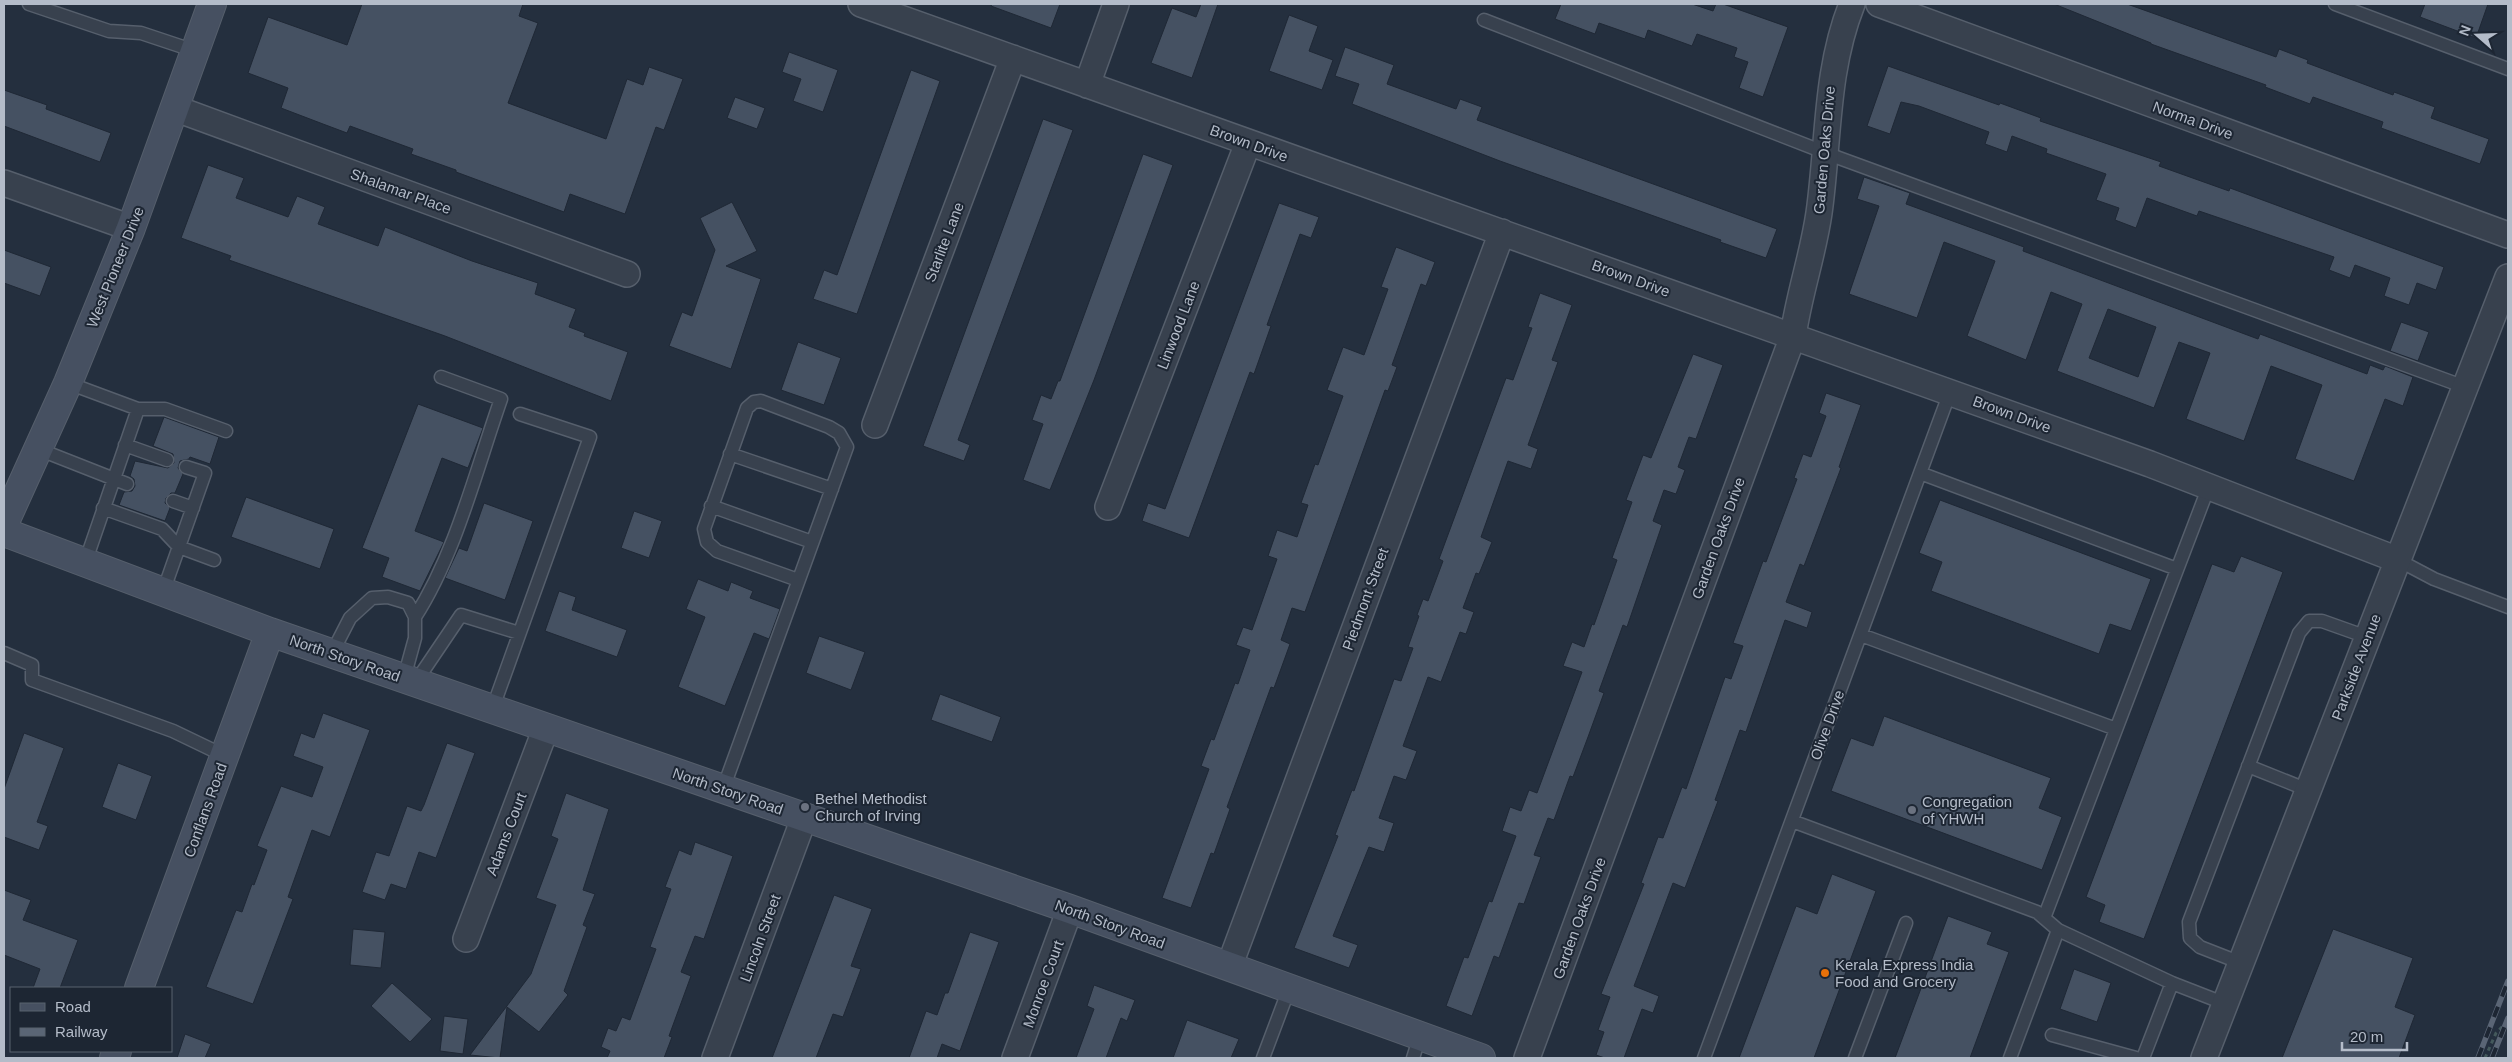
<svg xmlns="http://www.w3.org/2000/svg" width="2512" height="1062" font-family="Helvetica,sans-serif">
<rect width="100%" height="100%" fill="#242f3e"/>
<!-- building -->
<path fill="#455162" stroke="#1f2835" fill-rule="evenodd" d="M362,4H523L519,16L538,23L508,103L606,139L627,79L643,85L649,67L683,79L664,130L656,127L625,214L570,194L564,212L456,172V170L411,154L413,149L350,126L347,133L323,124L281,108L288,88L248,73L268,17L347,45Z
M992,4H1060L1051,28L991,6Z
M1201,4H1218L1192,78L1151,63L1172,8L1196,17Z
M1561,4H1692L1713,11L1716,4H1723L1788,27L1763,97L1739,88L1748,62L1734,57L1737,48L1697,34L1692,46L1648,30L1645,39L1599,23L1595,34L1555,19Z
M2054,4H2127L2276,57L2279,49L2308,60L2307,63L2393,95L2394,92L2435,107L2431,118L2489,139L2480,164L2381,128L2383,122L2313,97L2310,104L2265,87L2266,85L2151,44V43Z
M2425,4H2488L2476,38L2420,17Z
M1289,15L1318,26L1309,51L1333,60L1322,90L1269,71Z
M1345,47L1394,65L1387,84L1456,109L1460,99L1482,107L1477,120L1777,229L1766,258L1720,242L1721,240L1500,161L1352,104L1359,84L1335,76Z
M789,52L838,70L823,112L793,101L801,79L782,72Z
M1888,66L1999,105L2000,103L2041,118L2040,121L2161,162L2159,166L2229,191L2230,188L2444,267L2436,290L2417,283L2409,305L2384,296L2390,278L2355,265L2350,278L2329,270L2334,257L2199,211L2197,216L2147,198L2136,228L2115,220L2119,208L2096,200L2106,174L2046,153L2047,149L2012,136L2007,152L1985,144L1989,132L1919,106L1901,102L1890,134L1867,126Z
M911,70L940,81L857,314L813,299L824,270L837,275Z
M4,90L47,105L46,109L111,133L100,162L4,126Z
M735,97L765,108L757,129L727,118Z
M1043,119L1073,130L958,440L970,445L964,461L923,446Z
M1143,154L1173,165L1094,380L1050,490L1023,480L1043,424L1032,420L1041,395L1051,399L1058,381H1060Z
M208,165L244,178L236,198L288,217L297,196L325,207L318,224L378,246L385,227L472,261L538,283L535,294L576,309L569,327L585,333L584,336L628,352L611,401L445,336L229,260L231,256L181,238Z
M1864,177L1910,193L1906,204L2024,247L2023,251L2258,339L2260,334L2367,374L2370,365L2383,370L2385,366L2413,377L2403,406L2385,399L2354,481L2295,459L2322,385L2271,366L2244,441L2186,419L2210,353L2179,342L2154,408L2057,371L2082,304L2051,292L2026,360L1967,336L1995,261L1944,242L1917,318L1849,294L1879,206L1857,199ZM2108,309L2156,327L2138,377L2089,358Z
M732,202L757,251L726,266L761,279L731,369L669,346L682,312L692,316L715,250L700,218Z
M1279,203L1319,217L1311,238L1300,234L1267,325L1271,326L1254,374L1250,372L1189,538L1142,521L1148,503L1165,509Z
M1396,247L1435,262L1426,286L1421,284L1392,365L1397,367L1388,391L1385,390L1305,612L1292,608L1281,640L1290,644L1274,688L1271,687L1227,807L1230,809L1214,854L1211,853L1191,908L1162,898L1209,769L1201,766L1211,739L1214,740L1235,683L1238,684L1250,650L1236,645L1243,627L1252,630L1277,559L1268,556L1277,530L1297,537L1308,505L1301,503L1315,464L1318,465L1343,396L1327,390L1343,347L1364,355L1388,289L1381,287Z
M4,250L51,267L40,296L4,283Z
M1540,293L1572,305L1552,360L1558,362L1528,445L1538,449L1531,469L1508,461L1481,537L1492,542L1479,574L1476,573L1463,608L1474,612L1466,634L1460,632L1441,682L1428,677L1403,746L1417,751L1406,780L1394,776L1379,818L1394,823L1384,852L1369,847L1333,936L1358,945L1349,968L1294,948L1338,836L1335,835L1352,790L1354,791L1394,679L1401,681L1413,648L1408,647L1419,616L1417,615L1423,599L1428,601L1443,561L1439,559L1506,378L1513,380L1532,328L1528,327Z
M2401,322L2429,332L2418,361L2390,351Z
M798,342L841,358L824,405L781,390Z
M1693,354L1723,365L1696,439L1689,437L1678,467L1685,470L1676,494L1664,490L1653,521L1662,525L1627,627L1623,625L1599,691L1604,693L1588,737L1573,777L1570,776L1554,820L1548,818L1534,855L1541,857L1524,904L1519,903L1499,958L1494,956L1472,1016L1446,1006L1464,957L1468,958L1489,901L1492,902L1516,836L1502,831L1510,807L1521,811L1529,790L1537,793L1582,672L1563,666L1572,642L1584,647L1592,624L1594,625L1617,560L1612,558L1632,502L1626,500L1643,455L1651,458Z
M1826,393L1861,405L1839,467L1841,468L1804,566L1800,564L1786,602L1812,612L1807,628L1785,620L1746,732L1740,730L1715,800L1718,801L1685,888L1673,883L1634,986L1659,996L1653,1013L1642,1009L1624,1058H1605L1596,1055L1604,1032L1598,1030L1610,997L1601,994L1644,884L1641,883L1658,837L1663,838L1682,787L1686,789L1725,677L1731,679L1743,646L1733,643L1763,561L1766,562L1797,479L1794,478L1803,454L1811,457L1826,416L1819,413Z
M418,404L483,428L468,468L442,458L415,531L444,542L420,591L382,577L389,558L362,548Z
M164,417L219,437L210,464L190,457L189,459L180,461L178,468L183,474L175,493H171L166,498L165,503L170,508L165,521L119,505L124,492L132,491L135,486L134,479L130,476L135,461L168,468L174,463L173,454L153,446Z
M246,497L334,529L320,569L231,537Z
M1940,500L2151,579L2131,631L2110,624L2099,654L1931,591L1942,562L1919,553Z
M484,503L533,521L505,600L445,578L459,548L467,551Z
M634,511L662,521L649,558L621,548Z
M2241,556L2283,572L2144,939L2099,922L2105,905L2086,897L2212,564L2234,572Z
M698,579L728,591L731,582L753,591L750,598L780,609L769,639L754,633L725,706L678,687L705,617L686,609Z
M559,591L576,597L572,610L627,630L617,657L545,631Z
M819,636L865,652L851,690L806,673Z
M940,694L1001,717L992,742L931,720Z
M323,713L370,730L330,837L312,830L288,897L293,899L253,1004L206,987L236,910L242,912L252,884L254,885L267,850L257,846L281,786L312,797L323,767L293,756L301,733L314,738Z
M1884,716L2051,778L2039,808L2062,817L2042,870L1831,791L1851,738L1873,746Z
M24,733L64,748L37,822L48,826L39,850L4,837V789Z
M447,743L475,753L436,858L419,852L406,889L391,884L385,900L362,892L376,852L389,856L407,806L421,811L424,805Z
M118,763L152,776L136,820L102,807Z
M566,793L609,809L583,890L595,894L583,925L587,927L564,991L568,995L539,1032L507,1007L500,1058L470,1055L531,974L556,905L536,898L558,839L551,836Z
M695,842L733,856L704,939L695,936L681,972L691,976L669,1036L672,1037L664,1058H607L610,1051L601,1047L608,1028L616,1031L622,1017L630,1020L656,949L650,947L671,889L665,887L679,850L691,855Z
M1832,874L1876,891L1814,1058H1739L1796,906L1817,914Z
M4,890L31,900L23,920L78,940L60,988H33L40,969L4,955Z
M834,895L872,909L851,966L861,969L843,1017L833,1014L816,1058H772Z
M1948,916L1992,932L1987,944L2009,952L1970,1058H1895Z
M353,929L385,932L381,968L350,965Z
M2333,929L2413,958L2395,1007L2415,1015L2399,1058H2282Z
M970,932L999,942L960,1051L942,1044L937,1058H909L926,1011L937,1015L945,993H948Z
M2074,969L2111,983L2097,1022L2060,1009Z
M392,983L432,1019L410,1042L371,1006Z
M1094,985L1135,1000L1127,1021L1121,1018L1106,1058H1076L1094,1009L1087,1006Z
M444,1016L468,1019L463,1054L440,1051Z
M1187,1020L1239,1039L1231,1058H1173Z
M185,1034L211,1044L205,1058H177Z"/>
<g fill="none" stroke-linecap="round" stroke-linejoin="round">
<!-- lane casing -->
<g stroke="#565f6c" stroke-width="15">
<path id="lane" d="M29,4L109,31L141,33L195,51
M2335,4L2508,69
M1484,20L1839,158L2465,387
M68,383L138,409L85,563
M138,409H165L226,431
M125,445L167,460
M38,449L127,484
M730,454L832,489
M1920,473L2177,569
M173,501L193,508
M711,506L812,542
M103,508L162,529L179,547L214,560
M2398,560L2434,579L2508,607
M163,592L205,473L186,467
M415,617C456,553 476,470 501,399L441,377
M1861,635L2116,729
M4,653L32,665V680L173,731L225,756
M332,653L350,618L372,598L388,597L408,603L415,617V638L404,678
M415,683L461,615L519,633
M492,710L590,437L520,414
M2248,766L2308,790
M723,789L847,447L839,433L829,427L761,401L754,402L747,408L704,529L707,542L717,551L798,580
M1792,821L2037,912L2058,930L2010,1058
M2044,918L2209,486
M2058,930L2172,983
M2241,963L2200,947L2190,938L2189,922L2299,633L2309,621H2322L2367,637
M2052,1035L2136,1058
M1263,1058L1289,989
M1413,1058L1420,1036
M1704,1058L1950,392
M1855,1058L1906,923
M2143,1058L2172,983L2226,1004"/>
</g>
<!-- street casing -->
<g stroke="#565f6c" stroke-width="28">
<path id="street" d="M861,4L2150,464L2398,560
M1879,4L2508,235
M1087,85L1116,4
M174,108L627,274
M4,183L131,228
M875,425L1013,58
M1108,507L1248,143
M466,939L546,728
M1229,967L1502,232
M715,1058L804,818
M1015,1058L1070,909
M1527,1058L1793,336C1799,294 1813,255 1819,213C1829,142 1825,72 1852,4
M2204,1058L2508,277"/>
</g>
<!-- secondary casing -->
<g stroke="#565f6c" stroke-width="30">
<path id="secondary" d="M4,524L68,383L131,228L212,4
M4,532L270,632L1070,909L1481,1058
M139,988L270,632
M114,1058L117,1051"/>
</g>
<!-- path -->
<path stroke="#44595c" stroke-width="3" stroke-dasharray="4 4" stroke-linecap="butt" d="M2485,1058L2496,1033L2508,1021"/>
<!-- lane -->
<use href="#lane" stroke="#38414e" stroke-width="12"/>
<!-- street -->
<use href="#street" stroke="#38414e" stroke-width="25"/>
<!-- secondary -->
<use href="#secondary" stroke="#465061" stroke-width="28"/>
<!-- rail casing -->
<g stroke="#5a6575" stroke-width="5.5">
<path id="rail" d="M2478,1058L2508,981
M2492,1058L2508,1018"/>
</g>
<!-- rail -->
<use href="#rail" stroke="#1d2633" stroke-width="4" stroke-dasharray="11" stroke-linecap="butt"/>
</g>
<!-- markers -->
<g fill="#6b7280" stroke="#1d2633" stroke-width="2">
<circle cx="805" cy="807" r="5"/>
<circle cx="1912" cy="810" r="5"/>
</g>
<circle fill="#e8710a" stroke="#1d2633" stroke-width="2" cx="1825" cy="973" r="5"/>
<g text-anchor="middle" dominant-baseline="central" stroke-width="4" stroke-linejoin="round" paint-order="stroke">
<!-- street labels -->
<g font-size="15" fill="#b4bcc9" stroke="#1d2633">
<text transform="translate(2193 120) rotate(20)">Norma Drive</text>
<text transform="translate(1249 143) rotate(20)">Brown Drive</text>
<text transform="translate(1824 150) rotate(-85)">Garden Oaks Drive</text>
<text transform="translate(401 191) rotate(20)">Shalamar Place</text>
<text transform="translate(944 242) rotate(-69)">Starlite Lane</text>
<text transform="translate(115 267) rotate(-68)">West Pioneer Drive</text>
<text transform="translate(1631 278) rotate(20)">Brown Drive</text>
<text transform="translate(1178 325) rotate(-69)">Linwood Lane</text>
<text transform="translate(2012 414) rotate(20)">Brown Drive</text>
<text transform="translate(1718 538) rotate(-70)">Garden Oaks Drive</text>
<text transform="translate(1365 599) rotate(-70)">Piedmont Street</text>
<text transform="translate(345 658) rotate(19)">North Story Road</text>
<text transform="translate(2356 667) rotate(-69)">Parkside Avenue</text>
<text transform="translate(1827 725) rotate(-70)">Olive Drive</text>
<text transform="translate(728 791) rotate(19)">North Story Road</text>
<text transform="translate(205 810) rotate(-70)">Conflans Road</text>
<text transform="translate(506 834) rotate(-69)">Adams Court</text>
<text transform="translate(1579 918) rotate(-70)">Garden Oaks Drive</text>
<text transform="translate(1110 924) rotate(20)">North Story Road</text>
<text transform="translate(760 938) rotate(-70)">Lincoln Street</text>
<text transform="translate(1043 984) rotate(-70)">Monroe Court</text>
</g>
<!-- poi labels -->
<g font-size="15" fill="#b4bcc9" stroke="#1d2633" text-anchor="start">
<text x="815" y="798">Bethel Methodist<tspan x="815" dy="17">Church of Irving</tspan></text>
<text x="1922" y="801">Congregation<tspan x="1922" dy="17">of YHWH</tspan></text>
<text x="1835" y="964">Kerala Express India<tspan x="1835" dy="17">Food and Grocery</tspan></text>
</g>
</g>
<!-- border -->
<rect width="2512" height="1062" fill="none" stroke="#b4bcc9" stroke-width="10"/>
<!-- legend -->
<rect x="10" y="987" width="162" height="65" fill="#1d2633" stroke="#59626f"/>
<rect x="20" y="1003" width="25" height="8" fill="#465061" stroke="#59626f"/>
<text x="55" y="1012" font-size="15" fill="#b4bcc9">Road</text>
<rect x="20" y="1028" width="25" height="8" fill="#5a6575" stroke="#59626f"/>
<text x="55" y="1037" font-size="15" fill="#b4bcc9">Railway</text>
<!-- north arrow -->
<g transform="translate(2477 35) rotate(290)" stroke="#1d2633" stroke-width="4" paint-order="stroke">
<path d="M0-4L9 19L0 12L-9 19Z" fill="#b4bcc9"/>
<text y="-8" font-size="14" font-weight="bold" text-anchor="middle" fill="#b4bcc9">N</text>
</g>
<!-- scale -->
<path d="M2342 1042v8h65v-8" fill="none" stroke="#b4bcc9" stroke-width="2.5"/>
<text x="2350" y="1042" font-size="15" fill="#b4bcc9" stroke="#1d2633" stroke-width="4" paint-order="stroke">20 m</text>
</svg>
